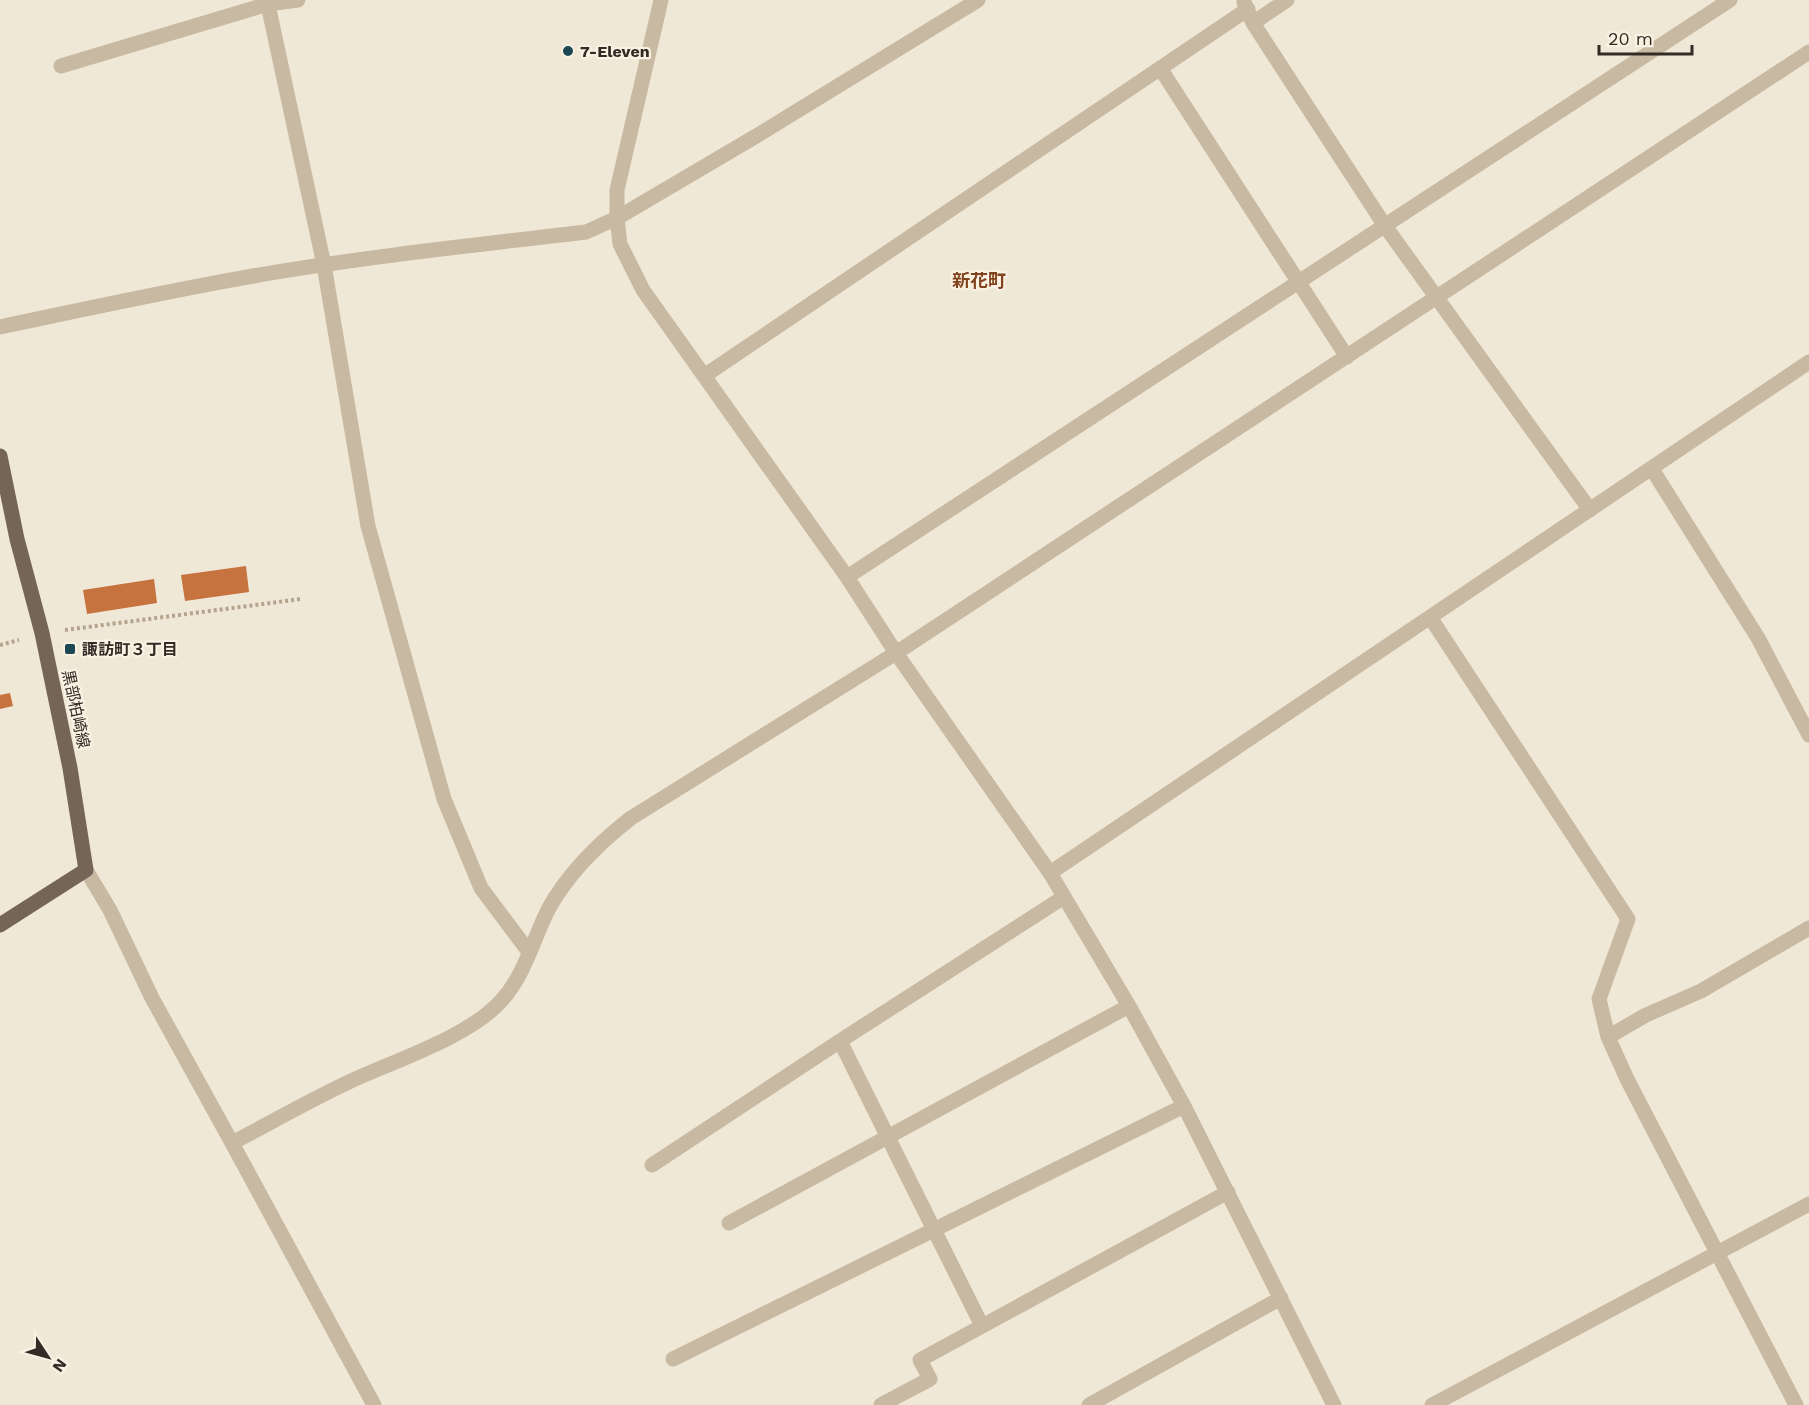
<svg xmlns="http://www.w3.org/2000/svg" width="1809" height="1405" font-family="'Work Sans','Noto Sans JP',sans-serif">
<rect width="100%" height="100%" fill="#f0e8d6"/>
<!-- building -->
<path fill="#c6733f" d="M246,566L249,592L185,601L181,575Z
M154,579L157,603L87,614L83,590Z
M10,693L13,706L0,709V695Z"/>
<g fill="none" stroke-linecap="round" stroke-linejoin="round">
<!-- path -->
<path stroke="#b4a38d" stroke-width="4" stroke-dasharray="3 3" stroke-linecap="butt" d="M65,630L301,599
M0,645L19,640"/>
<!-- minor -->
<path stroke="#c8b9a3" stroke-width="15" d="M267,0L324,265L368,526L444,799L481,888L529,952
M661,0L617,190V218L620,244L643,290L847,577L896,653L1050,873L1129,1006L1184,1106L1334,1405
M1244,2L1253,23L1385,226L1590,510
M1253,23L1287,0
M61,66L268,4L298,0
M1160,68L1347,357
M0,327C84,309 168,291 253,276C363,257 475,245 586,232L617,218L758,135L978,0
M704,376L1248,9
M1652,469L1758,638L1809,735
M847,577L1730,0
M1430,617L1628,919L1599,999L1608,1037L1627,1079L1796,1405
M86,870L110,910L152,998L232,1143C272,1122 312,1099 353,1080C397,1060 470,1036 501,1001C525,975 533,939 549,908C569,872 599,843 631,818L896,653L1809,52
M1050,873L1809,362
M1608,1037L1646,1015L1701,991L1809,928
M840,1041L982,1326
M232,1143L374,1405
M652,1165L840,1041L1064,897
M729,1223L1129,1006
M673,1359L1184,1106
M881,1405L930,1379L920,1360L1228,1192
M1089,1405L1281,1298
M1432,1405L1809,1204"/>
<!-- major -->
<path stroke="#756556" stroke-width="15" d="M0,456L17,539L42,633L70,768L86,870L0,925"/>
</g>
<!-- markers -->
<g fill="#1b4854" stroke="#f9f1e2" stroke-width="2">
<circle cx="568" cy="51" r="6"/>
<rect x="64" y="643" width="12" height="12" rx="3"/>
</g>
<g text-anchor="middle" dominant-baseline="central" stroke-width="4.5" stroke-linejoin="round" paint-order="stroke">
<!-- poi labels -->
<g font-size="16" font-weight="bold" fill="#332b25" stroke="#f9f1e2" text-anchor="start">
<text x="580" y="51">7-Eleven</text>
<text x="82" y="649">諏訪町３丁目</text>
</g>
<!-- street labels -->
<g font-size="16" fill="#332b25" stroke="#f9f1e2">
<text transform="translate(76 709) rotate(78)">黒部柏崎線</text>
</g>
<!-- neighbourhood labels -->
<g font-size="18" font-weight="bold" fill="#82441e" stroke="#f9f1e2">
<text x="979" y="280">新花町</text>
</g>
</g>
<!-- north arrow -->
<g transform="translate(48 1357) rotate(126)" stroke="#f9f1e2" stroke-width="4.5" paint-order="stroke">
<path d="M0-4.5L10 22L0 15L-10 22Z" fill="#332b25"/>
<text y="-9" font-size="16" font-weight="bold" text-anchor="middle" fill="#332b25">N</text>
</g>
<!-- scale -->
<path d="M1599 45v9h93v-9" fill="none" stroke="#332b25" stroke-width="3"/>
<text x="1608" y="45" font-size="18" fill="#332b25" stroke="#f9f1e2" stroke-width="4.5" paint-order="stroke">20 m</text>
</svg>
